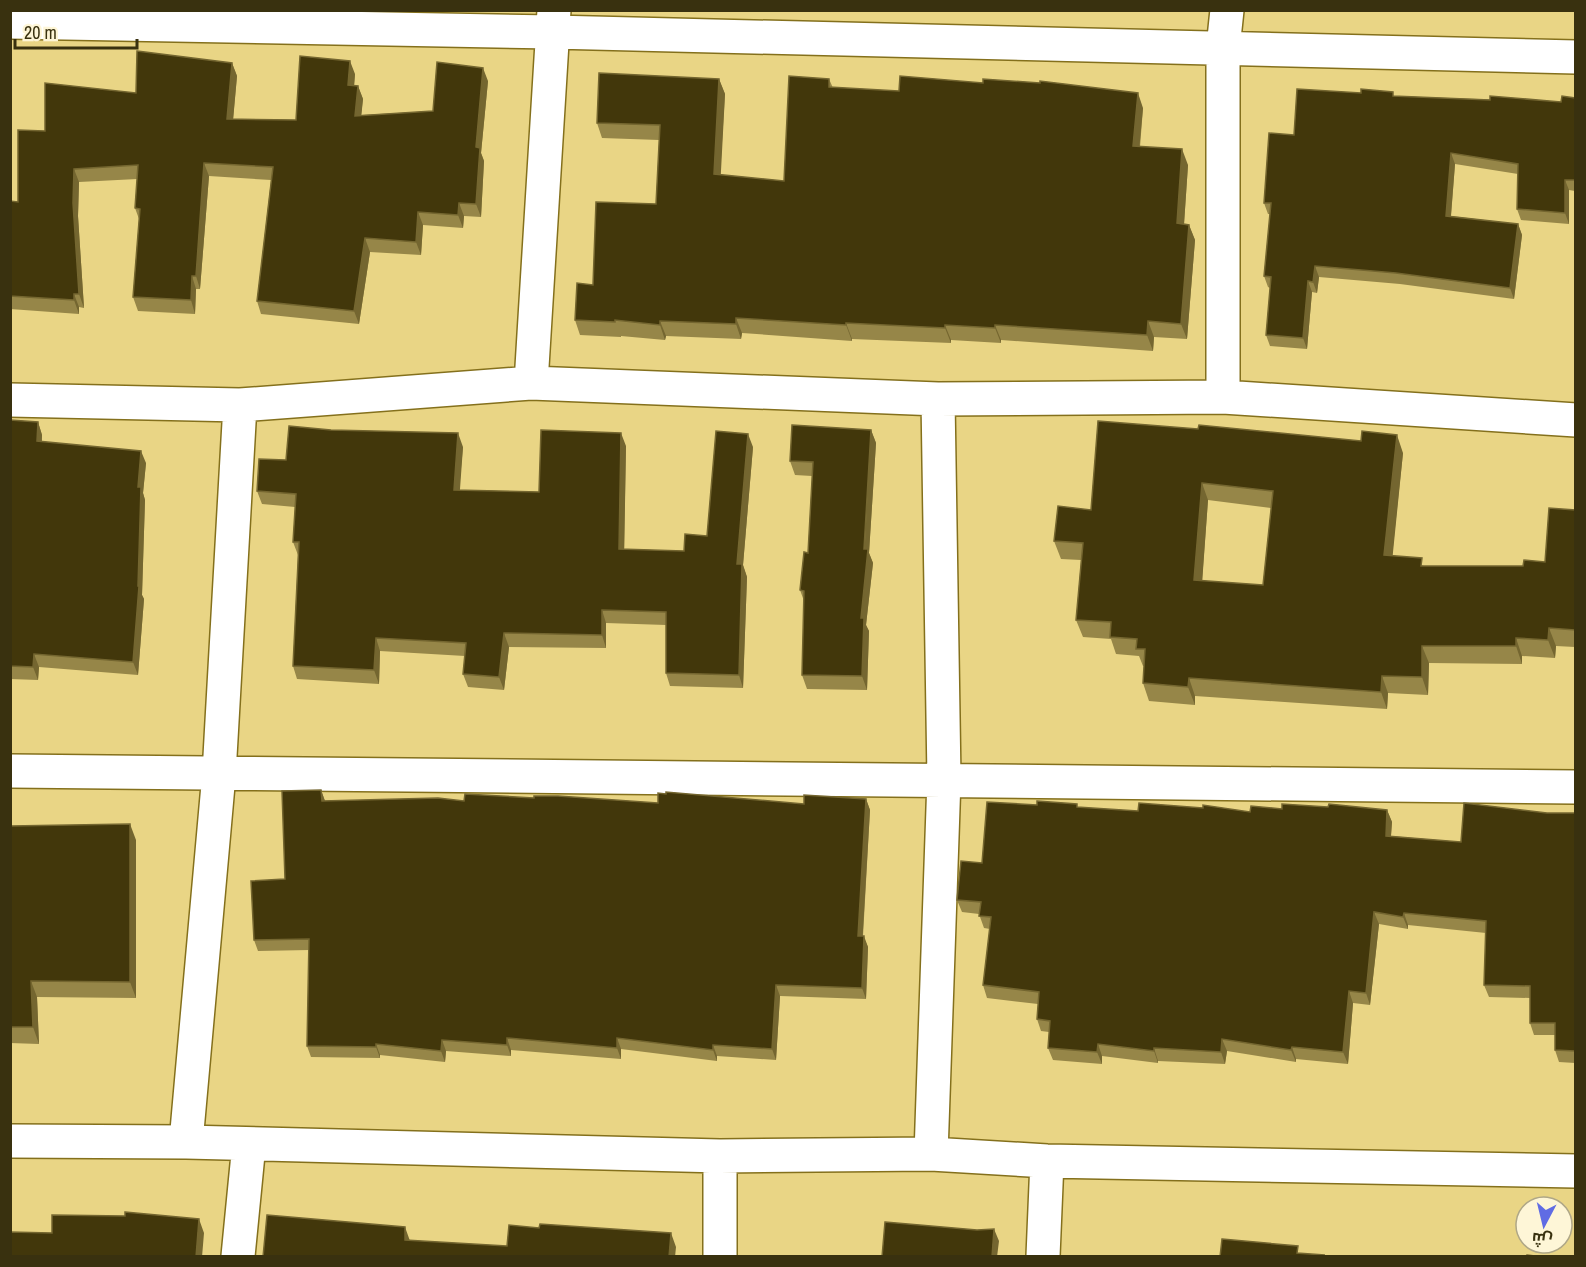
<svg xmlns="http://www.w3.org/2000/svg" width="1586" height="1267" font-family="'Archivo Narrow',Cairo,sans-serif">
<rect width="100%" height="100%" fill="#e9d585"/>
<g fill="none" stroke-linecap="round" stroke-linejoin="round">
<!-- minor casing -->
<g stroke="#84701c" stroke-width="36">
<path id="minor" d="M10,22L553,32L1576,57
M531,383L554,10
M1223,397V48L1227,10
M10,400L240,405L531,383L938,399L1223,397L1576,420
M10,771L1576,787
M10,1141L186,1142L720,1156L931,1154L1047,1161L1576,1171
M186,1142L219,774L240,405
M931,1154L944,779L938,399
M238,1256L249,1144
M720,1256V1156
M1043,1256L1047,1161"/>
</g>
<!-- minor -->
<use href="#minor" stroke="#fff" stroke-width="33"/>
</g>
<!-- wall -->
<path fill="#968648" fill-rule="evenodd" d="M232,63L237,76L233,119L296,120L355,74L354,86H358L363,99L361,115L433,111L488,81L481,153L484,161L481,217L464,216L463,228L423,225L421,255L370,252L359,324L261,314L257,301L271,180L209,176L200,289H196L195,314L138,311L133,297L139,219L135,208L137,179L79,182L78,216L84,308L79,307V314L10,309V201L18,202L45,131L136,93Z
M719,79L725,94L720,175L784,181L829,79L833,88L1143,108L1140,147L1188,165L1184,224L1189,225L1195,240L1187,339L1154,337L1153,351L1001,340V343L951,340V343L852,339V341L742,333L741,339L666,336L665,340L621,336V337L580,335L575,320L593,285L656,204L659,140L602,138L597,123Z
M1361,93L1395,96L1561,102L1575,98V191L1569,190V224L1521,220L1517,209L1518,174L1455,164L1451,216L1518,224L1522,235L1514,299L1400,284L1319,277L1317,293L1312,292L1307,349L1270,346L1266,335L1270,288L1268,287L1264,276L1270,214H1268L1264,203L1294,135Z
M10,420L38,422L42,435V441L146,463L143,493L145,500L142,595L144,599L138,675L39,667L38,680L10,679Z
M1098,421L1403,453L1392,556L1424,566H1523L1545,562L1575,510V647L1556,646L1555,658L1522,656V664L1429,663L1428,695L1388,693L1387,709L1195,696V705L1149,701L1143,683L1144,666H1143L1139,656L1116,654L1111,639L1083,637L1076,620L1081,560L1061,559L1054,541L1091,510ZM1208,500L1271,508L1263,585L1202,581Z
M871,430L876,443L869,553L873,563L866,625L869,631L867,690L807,689L802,675L804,601L800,590L808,553L812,476L795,475L790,461Z
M626,446L624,549L684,551L707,536L753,447L743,565L747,577L743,688L670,686L666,673V625L606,623V648L509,647L504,690L468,687L463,674L465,656L380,651L379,684L297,679L293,666L298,555L293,542L295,507L262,504L257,491L286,460L463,447L459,490L539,492Z
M321,790L325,801H464L534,798L658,803L804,804L866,799L870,810L863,936L868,947L866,999L780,996L776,1060L717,1056V1061L621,1049V1059L511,1050V1056L446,1051L445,1062L380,1055V1058L311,1057L307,1046L309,950L258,951L254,940L285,879Z
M1037,805L1138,811L1250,812L1282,809L1387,810L1392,822L1391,836L1461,842L1547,813H1575V1063L1559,1062L1555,1050V1035H1534L1530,1023V998L1489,997L1484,985L1486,933L1408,925V929L1379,924L1370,1005L1353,1003L1348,1064L1296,1059V1062L1227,1051L1225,1064L1158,1061V1063L1102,1056V1064L1053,1060L1048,1048L1049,1032L1041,1031L1037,1019L1038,1004L987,998L983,985L990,929L984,928L979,914L962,912L957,900L982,863Z
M136,840V998L37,997L39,1044L10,1043V878Z"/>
<!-- shaded-wall -->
<path fill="#746630" d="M350,61L355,74L353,99L348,85Z
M232,63L237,76L232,132L227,119Z
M483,68L488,81L481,153L484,161L481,217L476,204V147Z
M719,79L725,94L720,190L714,174Z
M358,86L363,99L360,129L355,116Z
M1138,93L1143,108L1138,162L1133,146Z
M1182,149L1188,165L1183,239L1177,223Z
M1451,153L1455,164L1450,227L1446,216Z
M204,163L209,176L200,289L196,276Z
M74,169L79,182L78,216L84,308L79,294L73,203Z
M1565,180L1569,190V224L1565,213Z
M459,203L464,216L463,228L458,215Z
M418,212L423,225L421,255L416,242Z
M1518,224L1522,235L1514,299L1510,288Z
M1189,225L1195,240L1187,339L1181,324Z
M365,238L370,252L359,324L354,311Z
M1315,266L1319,277L1317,293L1313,282Z
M192,276L196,289L195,314L191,300Z
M1308,281L1312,292L1307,349L1303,338Z
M74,294L79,307V314L74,300Z
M736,318L742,333L741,339L736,324Z
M660,321L666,336L665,340L660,325Z
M1148,321L1154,337L1153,351L1147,335Z
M846,323L852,339V341L846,325Z
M945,325L951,340V343L945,328Z
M995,325L1001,340V343L995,328Z
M38,422L42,435L41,454L37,441Z
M871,430L876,443L869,553L873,563L866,625L869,631L867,690L862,676L861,618Z
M458,433L463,447L459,503L454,490Z
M621,433L626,446L624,562L619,549Z
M748,434L753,447L743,565L747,577L743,688L739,675L737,564Z
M1397,435L1403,453L1391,572L1384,555Z
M141,451L146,463L143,493L145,500L142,595L144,599L138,675L133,662L138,487Z
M1202,483L1208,500L1201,598L1194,580Z
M602,610L606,623V648L602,635Z
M1549,628L1556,646L1555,658L1548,640Z
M504,633L509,647L504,690L499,677Z
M376,638L380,651L379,684L374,670Z
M1516,638L1522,656V664L1516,646Z
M1422,646L1429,663L1428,695L1422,677Z
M34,654L39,667L38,680L33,667Z
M1382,676L1388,693L1387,709L1381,692Z
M1189,678L1195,696V705L1188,687Z
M321,790L325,801H322Z
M866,799L870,810L862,947L858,936Z
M1387,810L1392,822L1390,848L1386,836Z
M130,824L136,840V998L130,982Z
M1374,912L1379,924L1370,1005L1366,993Z
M1404,913L1408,925V929L1403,917Z
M864,936L868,947L866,999L862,988Z
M31,981L37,997L39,1044L33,1027Z
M776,985L780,996L776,1060L772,1049Z
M1349,991L1353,1003L1348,1064L1343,1052Z
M507,1038L511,1050V1056L507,1045Z
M617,1038L621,1049V1059L617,1048Z
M1222,1039L1227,1051L1225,1064L1221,1052Z
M442,1040L446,1051L445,1062L441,1051Z
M376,1044L380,1055V1058L376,1047Z
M1098,1044L1102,1056V1064L1097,1052Z
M713,1045L717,1056V1061L713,1050Z
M1292,1047L1296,1059V1062L1291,1050Z
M1154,1048L1158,1061V1063L1154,1051Z
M199,1219L204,1233L202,1257H196Z
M405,1227L410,1241L405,1240Z
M994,1229L999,1241L997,1257H992Z
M671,1233L676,1247L675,1257H669Z"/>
<!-- building -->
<path fill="#42370b" stroke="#746630" stroke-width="1.5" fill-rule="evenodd" d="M137,51L232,63L227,119L296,120L300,56L350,61L348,85L358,86L355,116L433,111L437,62L483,68L476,147L480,148L476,204L459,203L458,215L418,212L416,242L365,238L354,311L257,301L273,167L204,163L196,276H192L191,300L133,297L140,209L135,208L138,165L74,169L73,203L79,294H74V300L10,296V201L18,202V130L45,131V83L136,93Z
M599,73L719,79L714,174L784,181L789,76L829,79V87L899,91L900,76L983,83V79L1040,83V81L1138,93L1133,146L1182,149L1177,223L1189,225L1181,324L1148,321L1147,335L995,325V328L945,325V328L846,323V325L736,318V324L660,321V325L615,320V322L575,320L577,283L593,285L596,202L656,204L660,125L597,123Z
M1297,89L1361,93V89L1393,92V96L1490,100V96L1561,102L1562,96L1575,98V180H1565V213L1517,209L1518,164L1451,153L1446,216L1518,224L1510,288L1396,273L1315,266L1313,282L1308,281L1303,338L1266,335L1271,277L1264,276L1271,203H1264L1269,133L1294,135Z
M10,420L38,422L37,441L141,451L138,487H141L138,586H139L133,662L34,654L33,667L10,666Z
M1098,421L1198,429L1199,425L1361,441L1362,431L1397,435L1384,555L1422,558L1421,566H1523L1524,560L1545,562L1549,508L1575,510V630L1549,628L1548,640L1516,638V646H1422V677L1382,676L1381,692L1189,678L1188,687L1143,683L1145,649H1136L1137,639L1110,637L1111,622L1076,620L1083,543L1054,541L1058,506L1091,510ZM1202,483L1273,491L1263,585L1194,580Z
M792,425L871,430L864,549H868L861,618H864L862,676L802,675L804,591L800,590L804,552L808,553L813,462L790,461Z
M289,426L331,430L458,433L454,490L539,492L541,430L621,433L619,549L684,551L685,534L707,536L716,431L748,434L737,564H742L739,675L666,673V612L602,610V635L504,633L499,677L463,674L466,643L376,638L374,670L293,666L299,542H293L296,494L257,491L259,459L286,460Z
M321,790L322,801L438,798L464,801L465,794L534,798V796H558L658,803V793L666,794V792L804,804V795L866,799L858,936H864L862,988L776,985L772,1049L713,1045V1050L617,1038V1048L507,1038V1045L442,1040L441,1051L376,1044V1047L307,1046L309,939L254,940L251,881L285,879L282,791Z
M1037,801L1077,804V807L1138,811L1139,803L1203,808V805L1250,812L1251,806L1282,809V804L1328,807L1329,804L1387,810L1386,836L1461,842L1464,803L1547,813H1575V1051L1555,1050V1023H1530V986L1484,985L1486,921L1404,913L1403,917L1374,912L1366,993L1349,991L1343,1052L1292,1047L1291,1050L1222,1039L1221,1052L1154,1048V1051L1098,1044L1097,1052L1048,1048L1050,1021L1037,1019L1039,992L983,985L991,917L979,916L981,902L957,900L961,861L982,863L987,802L1037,805Z
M130,824V982L31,981L33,1027H10V878H11L10,826Z
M125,1212L199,1219L196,1257H10V1232L52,1233V1215L125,1216Z
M267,1215L405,1227V1240L507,1246L509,1225L539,1228L540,1224L671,1233L669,1257H263Z
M885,1222L977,1230L994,1229L992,1257H882Z
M1222,1239L1298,1246L1297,1253L1324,1255L1323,1257H1220Z
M1527,1255L1543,1257H1527Z"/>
<!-- border -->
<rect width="1586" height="1267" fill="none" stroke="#39310f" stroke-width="24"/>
<!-- north arrow -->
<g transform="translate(1544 1225) rotate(187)"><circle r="28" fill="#fef6d7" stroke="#afa787" stroke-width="1.5"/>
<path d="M0-4.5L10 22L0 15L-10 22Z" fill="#606ce4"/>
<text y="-9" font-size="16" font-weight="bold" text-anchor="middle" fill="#39310f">ش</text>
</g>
<!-- scale -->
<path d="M15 39v9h122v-9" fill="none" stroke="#39310f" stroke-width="3"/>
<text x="24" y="39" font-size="18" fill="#39310f" stroke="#fef6d7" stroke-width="4.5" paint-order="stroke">20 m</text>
</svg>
